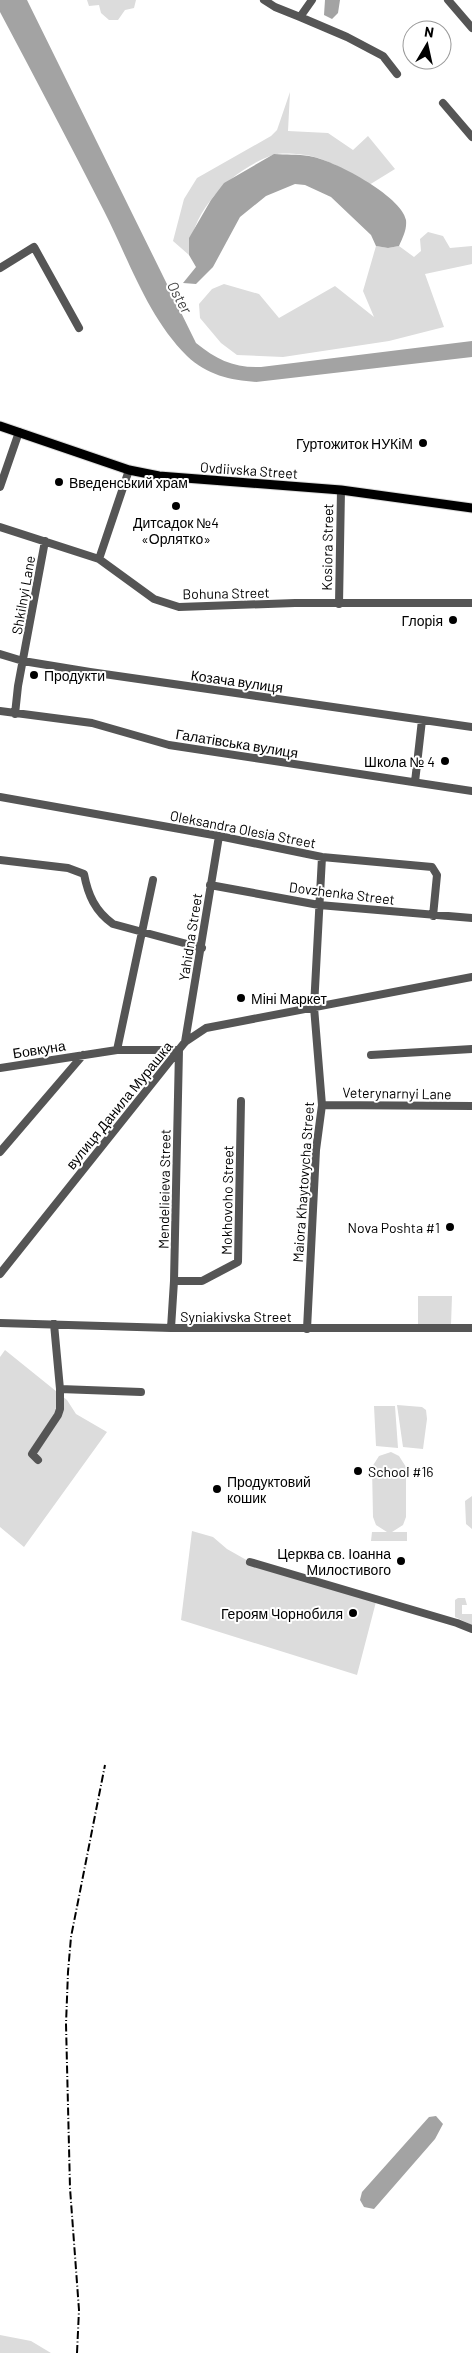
<svg xmlns="http://www.w3.org/2000/svg" width="472" height="2353" font-family="Barlow,sans-serif">
<rect width="100%" height="100%" fill="#fff"/>
<!-- green -->
<path fill="#dcdcdc" d="M87,0H136L134,8L125,10L118,20H109L101,13L99,5L89,6Z
M290,92L288,131L328,133L353,150L368,136L395,169L369,185C350,173 332,161 311,156C302,154 282,152 273,155C231,170 191,210 189,255L173,241L184,199L197,178L271,136L277,130Z
M428,232L443,236L450,248L472,246V264L425,274L444,327L389,341L283,357L237,355L221,343L200,318L199,304L212,289L224,284L259,294L279,318L335,286L374,317L363,291L376,246L388,248L399,246L414,257L421,251L420,239Z
M418,1296H452L451,1325H418Z
M5,1350L67,1400L76,1414L107,1432L24,1547L0,1527V1357Z
M397,1405L422,1407L426,1410L427,1419L423,1449L403,1447Z
M374,1406H395L398,1448L376,1446Z
M391,1452L399,1456L406,1467V1517L403,1525L392,1532H407V1541H371L372,1532H387L376,1525L373,1517L372,1467L379,1456Z
M472,1496V1529L466,1524L465,1501Z
M192,1531L213,1537L227,1549L250,1562L377,1598L357,1675L181,1620Z
M458,1598H465L467,1605H462V1614H472V1625L455,1617V1600Z
M0,2335L31,2341L51,2353H0Z"/>
<!-- water -->
<path fill="#a3a3a3" d="M0,0H27L196,343C217,360 234,368 261,367L472,341V357L256,382C230,380 207,375 187,356C147,316 129,260 104,211C70,144 35,78 0,12Z
M325,0H340L338,13L332,19L324,15Z
M274,154C285,155 298,154 309,156C332,159 402,196 406,220C407,230 403,237 399,246L388,248L376,246L371,235L331,197L305,185L295,184L266,196L240,217L213,267L196,284L183,283L196,267L189,255V238L211,200L224,183Z
M436,2116L443,2124L435,2139L374,2209L364,2207L360,2200L362,2192L429,2117Z"/>
<g fill="none" stroke-linecap="round" stroke-linejoin="round">
<!-- major casing -->
<g stroke="#dbdbdb" stroke-width="11">
<path id="major" d="M0,426L129,470L159,476L341,490L472,508"/>
</g>
<!-- minor -->
<path stroke="#555" stroke-width="8" d="M264,0L275,7L300,17L312,0
M448,0L472,28
M300,17L347,37L383,56L397,74
M443,103L472,137
M0,268L34,247L79,328
M0,487L19,432
M0,527L99,559L154,599L179,607L295,603H472
M99,559L129,470
M339,604L341,490
M0,654L23,661L90,672L472,727
M0,711L92,723L169,745L472,791
M15,714L18,686L45,541
M415,782L422,720
M0,797L219,836L322,857L432,867L437,875L433,916
M0,860L68,868L84,874C88,895 95,911 113,924L202,948
M210,885L319,905L472,918
M185,1042L219,836
M117,1050L153,880
M371,1055L472,1049
M0,1068L117,1050H179L174,1281L171,1328
M322,1105L472,1106
M0,1152L83,1055
M0,1274L185,1042L206,1028L472,977
M174,1281H202L238,1262L241,1101
M0,1323L171,1328H472
M54,1324L60,1389L141,1392
M307,1329L316,1150L322,1105L314,1007L322,857
M38,1460L32,1454L58,1415L60,1409V1389
M250,1562L457,1623L472,1629"/>
<!-- major -->
<use href="#major" stroke="#000" stroke-width="9"/>
<!-- rail -->
<path stroke="#000" stroke-width="2" stroke-dasharray="8 2.5 1 2.5" stroke-linecap="butt" d="M77,2353L79,2310L70,2188L66,2024L68,1972L71,1937L105,1765"/>
</g>
<!-- markers -->
<g fill="#000" stroke="#fff" stroke-width="2">
<circle cx="423" cy="443" r="5"/>
<circle cx="59" cy="482" r="5"/>
<circle cx="176" cy="506" r="5"/>
<circle cx="453" cy="620" r="5"/>
<circle cx="34" cy="675" r="5"/>
<circle cx="445" cy="761" r="5"/>
<circle cx="241" cy="998" r="5"/>
<circle cx="450" cy="1227" r="5"/>
<circle cx="358" cy="1471" r="5"/>
<circle cx="217" cy="1489" r="5"/>
<circle cx="401" cy="1561" r="5"/>
<circle cx="353" cy="1613" r="5"/>
</g>
<g text-anchor="middle" dominant-baseline="central" stroke-width="4" stroke-linejoin="round" paint-order="stroke">
<!-- poi labels -->
<g font-size="14" fill="#000" stroke="#fff" text-anchor="end">
<text x="413" y="443">Гуртожиток НУКіМ</text>
<text x="69" y="482" text-anchor="start">Введенський храм</text>
<text x="176" y="522" text-anchor="middle">Дитсадок №4<tspan x="176" dy="16">«Орлятко»</tspan></text>
<text x="443" y="620">Глорія</text>
<text x="44" y="675" text-anchor="start">Продукти</text>
<text x="435" y="761">Школа № 4</text>
<text x="251" y="998" text-anchor="start">Міні Маркет</text>
<text x="440" y="1227">Nova Poshta #1</text>
<text x="368" y="1471" text-anchor="start">School #16</text>
<text x="227" y="1481" text-anchor="start">Продуктовий<tspan x="227" dy="16">кошик</tspan></text>
<text x="391" y="1553">Церква св. Іоанна<tspan x="391" dy="16">Милостивого</tspan></text>
<text x="343" y="1613">Героям Чорнобиля</text>
</g>
<!-- street labels -->
<g font-size="14" fill="#000" stroke="#fff">
<text transform="translate(249 470) rotate(4)">Ovdiivska Street</text>
<text transform="translate(327 547) rotate(-89)">Kosiora Street</text>
<text transform="translate(226 593) rotate(-1)">Bohuna Street</text>
<text transform="translate(23 595) rotate(-80)">Shkilnyi Lane</text>
<text transform="translate(237 681) rotate(8)">Козача вулиця</text>
<text transform="translate(237 743) rotate(9)">Галатівська вулиця</text>
<text transform="translate(243 829) rotate(11)">Oleksandra Olesia Street</text>
<text transform="translate(342 893) rotate(7)">Dovzhenka Street</text>
<text transform="translate(190 937) rotate(-81)">Yahidna Street</text>
<text transform="translate(39 1049) rotate(-9)">Бовкуна</text>
<text transform="translate(397 1093) rotate(1)">Veterynarnyi Lane</text>
<text transform="translate(119 1105) rotate(-51)">вулиця Данила Мурашка</text>
<text transform="translate(303 1182) rotate(-86)">Maiora Khaytovycha Street</text>
<text transform="translate(164 1189) rotate(-89)">Mendelieieva Street</text>
<text transform="translate(227 1200) rotate(-89)">Mokhovoho Street</text>
<text x="236" y="1316">Syniakivska Street</text>
</g>
<!-- water labels -->
<g font-size="15" font-style="italic" fill="#444" stroke="#fff">
<text transform="translate(180 297) rotate(61)">Oster</text>
</g>
</g>
<!-- north arrow -->
<g transform="translate(427 45) rotate(9)"><circle r="24" fill="#ffffff" stroke="#999999"/>
<path d="M0-4L9 19L0 12L-9 19Z" fill="#000000"/>
<text y="-8" font-size="14" font-weight="bold" text-anchor="middle" fill="#000000">N</text>
</g>
</svg>
